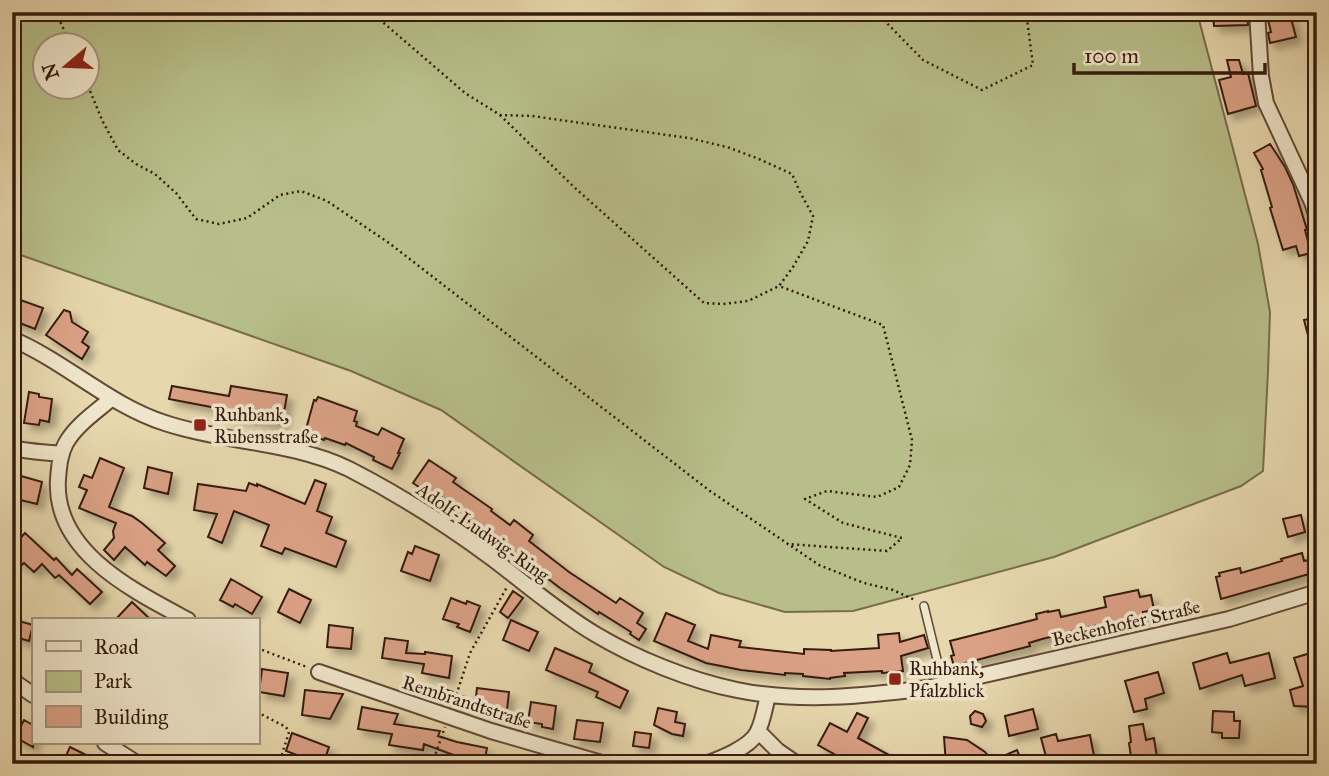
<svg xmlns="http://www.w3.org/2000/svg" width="1329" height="776" font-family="'IM FELL Great Primer',serif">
<defs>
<filter id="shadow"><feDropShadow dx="6" dy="6" stdDeviation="3.5" flood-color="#0004"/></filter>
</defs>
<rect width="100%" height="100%" fill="#e7d7ad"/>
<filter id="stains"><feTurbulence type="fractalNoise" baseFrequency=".00286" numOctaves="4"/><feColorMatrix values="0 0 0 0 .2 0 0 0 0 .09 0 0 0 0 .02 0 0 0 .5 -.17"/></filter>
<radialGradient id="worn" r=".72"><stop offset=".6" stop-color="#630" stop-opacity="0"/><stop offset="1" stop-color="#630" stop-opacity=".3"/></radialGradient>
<!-- green -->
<path fill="#b7be89" stroke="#766c4b" stroke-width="2" fill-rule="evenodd" d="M12,12H1197L1258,244L1270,312L1268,371L1263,471L1241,486L1054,557L853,611L785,612L719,593L664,567L441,410L351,371L12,252ZM46,46H88V88H46Z"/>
<!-- building -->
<path fill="#dba186" stroke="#351a0d" stroke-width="2" filter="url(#shadow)" d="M1213,12H1247L1248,25L1214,26Z
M1290,15L1296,37L1270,43L1268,33L1271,32L1268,20Z
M1227,60H1239L1243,74L1248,73L1256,106L1228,114L1219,80L1231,77Z
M1270,144L1285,167L1293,184L1307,230H1305L1311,253L1299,256L1296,246L1283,250L1270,208L1272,207L1261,170L1263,169L1254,153Z
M12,297L43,308L35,329L12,320Z
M64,310L70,312L72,322L88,332L82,342L89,347L82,359L46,335Z
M1317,317V354H1313L1304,320Z
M172,386L229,396L231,386L287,395L282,424L226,415L227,410L169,399Z
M29,392L39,394V397L52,399L49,422L40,420L39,425L24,423Z
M318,397L357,411L354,421L357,422L356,426L378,435L382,428L404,439L398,453H400L392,469L373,460L374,457L346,443L345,445L325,438L324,440L305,433L314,400L316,401Z
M100,458L124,468L109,507L132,516L142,523L165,543L158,550L175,566L166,576L147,562L145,565L125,547L114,560L104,550L114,538L113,531L116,523L79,508L87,490L79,487L84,475L92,478Z
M429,460L456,478L453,482L492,509L491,511L510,525L514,520L533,535L529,541L569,572L616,603L620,598L643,613L637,623L646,629L639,640L630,634L631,632L599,612L598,614L560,588L483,529L482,530L451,509L454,505L437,494L434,497L413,483Z
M148,467L172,473L168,494L144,488Z
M14,474L42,482L37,504L12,498V483Z
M315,480L326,484L317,511L332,517L326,533L346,541L336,567L285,548L282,554L261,546L269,525L234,511L222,543L208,537L217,514L194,510L198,484L246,491L249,483L257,486V484L305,504Z
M1301,515L1305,532L1288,537L1283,519Z
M25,533L54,560L56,558L72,575L77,569L102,592L90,604L59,575L55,578L42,564L34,572L24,563L22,565L14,558L19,553L12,547Z
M415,546L439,555L430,581L401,571L408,552L412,554Z
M1302,553L1304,561L1313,559L1316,572L1221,599L1216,577L1220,576L1219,573L1240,568L1241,573L1282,561L1281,559Z
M231,579L262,597L252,614L235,604L233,607L220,600Z
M289,589L311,600L300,623L278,612Z
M1138,590L1140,597L1151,595L1154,610L1143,612L1144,617L1094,626L1042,639L1029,643L1030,646L954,666L951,656L954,655L950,641L1037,619L1036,614L1048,611V612L1059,610L1061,617L1106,607L1104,597Z
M513,591L523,598L508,618L500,612Z
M451,598L466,604L467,601L480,606L470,632L457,627L459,624L443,619Z
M132,602L151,620H115Z
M666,613L695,625L688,641L708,649L711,635L741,641L739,647L804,654V649L831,650V651L879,648L878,635L899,633L900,642L924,635L928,648L901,656L903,671L882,673V671L844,673L845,676L830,678V679L803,676V674L785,673V675L741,670L706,663L654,641Z
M12,619L33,625L29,641L12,636Z
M511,620L538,632L529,651L503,640Z
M329,625L353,628L351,649L327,647Z
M385,638L408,641L406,653L425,654V652L452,656L449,678L422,673L424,664L382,658Z
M555,648L592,664L589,672L628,691L620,708L596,697L598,692L546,670Z
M1317,651V707L1294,706L1290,690L1303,686L1294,658Z
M1227,653L1230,663L1269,653L1275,678L1245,686L1242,675L1200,689L1193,663Z
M262,669L288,673L284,696L259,692Z
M1158,672L1164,693L1145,699L1147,709L1134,712L1125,681Z
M477,688L509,692L507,710L475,706Z
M444,689L453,692V694L466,697L463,709L439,702Z
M305,690L343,694L330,719L302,715Z
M531,702L556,706L553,729L542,727V724L528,722Z
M362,707L398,714L394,724L440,731L438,736L457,742L487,748L484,764H458L459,757L424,744L423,750L389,745L392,734L358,729Z
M658,708L677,712L675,722L685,724L683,736L672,734L654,725Z
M1033,709L1038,729L1009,736L1005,716Z
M975,711L983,714L986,721L982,727L971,724L970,716Z
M1213,711L1234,712V721H1240L1239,738H1222V733L1212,732Z
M857,713L868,718L858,738L889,755L885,764H852L818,745L830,723L847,732Z
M24,720L33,725V747L15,737Z
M577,720L603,723L600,742L574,739Z
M1143,724L1146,740L1154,738L1158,764H1132L1129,743L1131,742L1129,726Z
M635,732L651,734L649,748L633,746Z
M292,733L329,747L323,764H297L300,756L286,751Z
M1056,734L1058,741L1090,735L1094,756L1059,764H1048L1041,738Z
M944,737L967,740L985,752L992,761L1017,750L1023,764H946Z
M70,747L84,754L103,764H62Z"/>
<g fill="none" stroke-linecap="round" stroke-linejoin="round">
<!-- service casing -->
<g stroke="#624935" stroke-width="10">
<path id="service" d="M924,606L943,684"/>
</g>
<!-- minor casing -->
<g stroke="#624935" stroke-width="18">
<path id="minor" d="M1257,12L1261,76L1266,103L1312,202L1317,218
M12,339C66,362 109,405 165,423C225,443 291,441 349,469C400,495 447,525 493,559C526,584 558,612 595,634C635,658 691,681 737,690C799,703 865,696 927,688L1229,619L1317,592
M112,398C96,412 76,425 66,443C60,454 59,467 58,479C53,552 134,591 188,620
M12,448C29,452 45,452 62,454
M319,672L491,731L605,764
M12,680L33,695
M758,731L778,751L797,764
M105,743L138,764
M705,764C720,759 750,747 757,733C763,722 765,707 768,695"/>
</g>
<!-- path -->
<path stroke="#351a0d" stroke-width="2.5" stroke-dasharray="2 3.5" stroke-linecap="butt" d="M56,12L71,46
M371,12L465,93L500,115L532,116L689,138L727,147L759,159L792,174L800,192L813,216L808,241L793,267L779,286L883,325L912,440L910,465L899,487L877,497L827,491L805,499L843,523L902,538L887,551L787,544
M876,12L923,60L982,90L1033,65L1026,12
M88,86L102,120L118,150L136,164L155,174L176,193L196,219L219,224L247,218L280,195L301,191L327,201L389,243L710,491L819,565L864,583L893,590L915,600
M500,115L574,187L704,303L723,304L748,301L779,286
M257,648L307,667
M453,705L470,653L507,587
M257,712L286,727L289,732L279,764
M432,764L445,727"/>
<!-- service -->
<use href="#service" stroke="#efe5ca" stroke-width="7"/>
<!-- minor -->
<use href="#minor" stroke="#efe5ca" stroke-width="14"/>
</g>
<!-- markers -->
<g fill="#8f2418" stroke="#efe5ca" stroke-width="2.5">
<rect x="193" y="418" width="14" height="14" rx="3.5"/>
<rect x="888" y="672" width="14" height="14" rx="3.5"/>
</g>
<g text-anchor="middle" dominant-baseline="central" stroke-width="7" stroke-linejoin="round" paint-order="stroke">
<!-- poi labels -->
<g font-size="19" fill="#351a0d" stroke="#efe5ca" text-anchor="start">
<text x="214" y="414">Ruhbank,<tspan x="214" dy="22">Rubensstraße</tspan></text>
<text x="909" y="668">Ruhbank,<tspan x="909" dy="22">Pfalzblick</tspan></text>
</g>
<!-- street labels -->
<g font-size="19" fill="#351a0d" stroke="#efe5ca">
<text transform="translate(483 532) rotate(35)">Adolf-Ludwig-Ring</text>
<text transform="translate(1126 623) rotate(-13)">Beckenhofer Straße</text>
<text transform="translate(467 702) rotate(18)">Rembrandtstraße</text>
</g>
</g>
<!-- margin -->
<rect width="1329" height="776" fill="none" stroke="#e7d7ad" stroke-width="42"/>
<rect x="14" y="14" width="1301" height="748" fill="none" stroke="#351a0d" stroke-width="3.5"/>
<rect x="21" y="21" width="1287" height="734" fill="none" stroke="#351a0d" stroke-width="2"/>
<!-- legend -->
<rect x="32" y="618" width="228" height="126" fill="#efe5ca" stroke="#a5947e" stroke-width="2"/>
<rect x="46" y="641" width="35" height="10" fill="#efe5ca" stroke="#a5947e" stroke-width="2"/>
<text x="94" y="654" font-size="21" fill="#351a0d">Road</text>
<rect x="46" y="671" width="35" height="21" fill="#b7be89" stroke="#a5947e" stroke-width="2"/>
<text x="94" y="688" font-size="21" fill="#351a0d">Park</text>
<rect x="46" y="706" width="35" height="21" fill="#dba186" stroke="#a5947e" stroke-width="2"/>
<text x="94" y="724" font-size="21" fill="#351a0d">Building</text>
<!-- north arrow -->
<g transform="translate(66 66) rotate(251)"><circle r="33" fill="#efe5ca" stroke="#a5947e" stroke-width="2"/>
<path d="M0-5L12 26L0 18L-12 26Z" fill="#8f2418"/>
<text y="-10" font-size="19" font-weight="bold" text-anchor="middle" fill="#351a0d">N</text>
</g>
<!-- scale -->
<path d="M1074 63v10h191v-10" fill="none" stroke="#351a0d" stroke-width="3.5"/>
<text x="1084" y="63" font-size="21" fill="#351a0d" stroke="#efe5ca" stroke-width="5" paint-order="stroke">100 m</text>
<rect width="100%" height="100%" filter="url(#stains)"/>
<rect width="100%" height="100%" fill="url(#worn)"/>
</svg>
